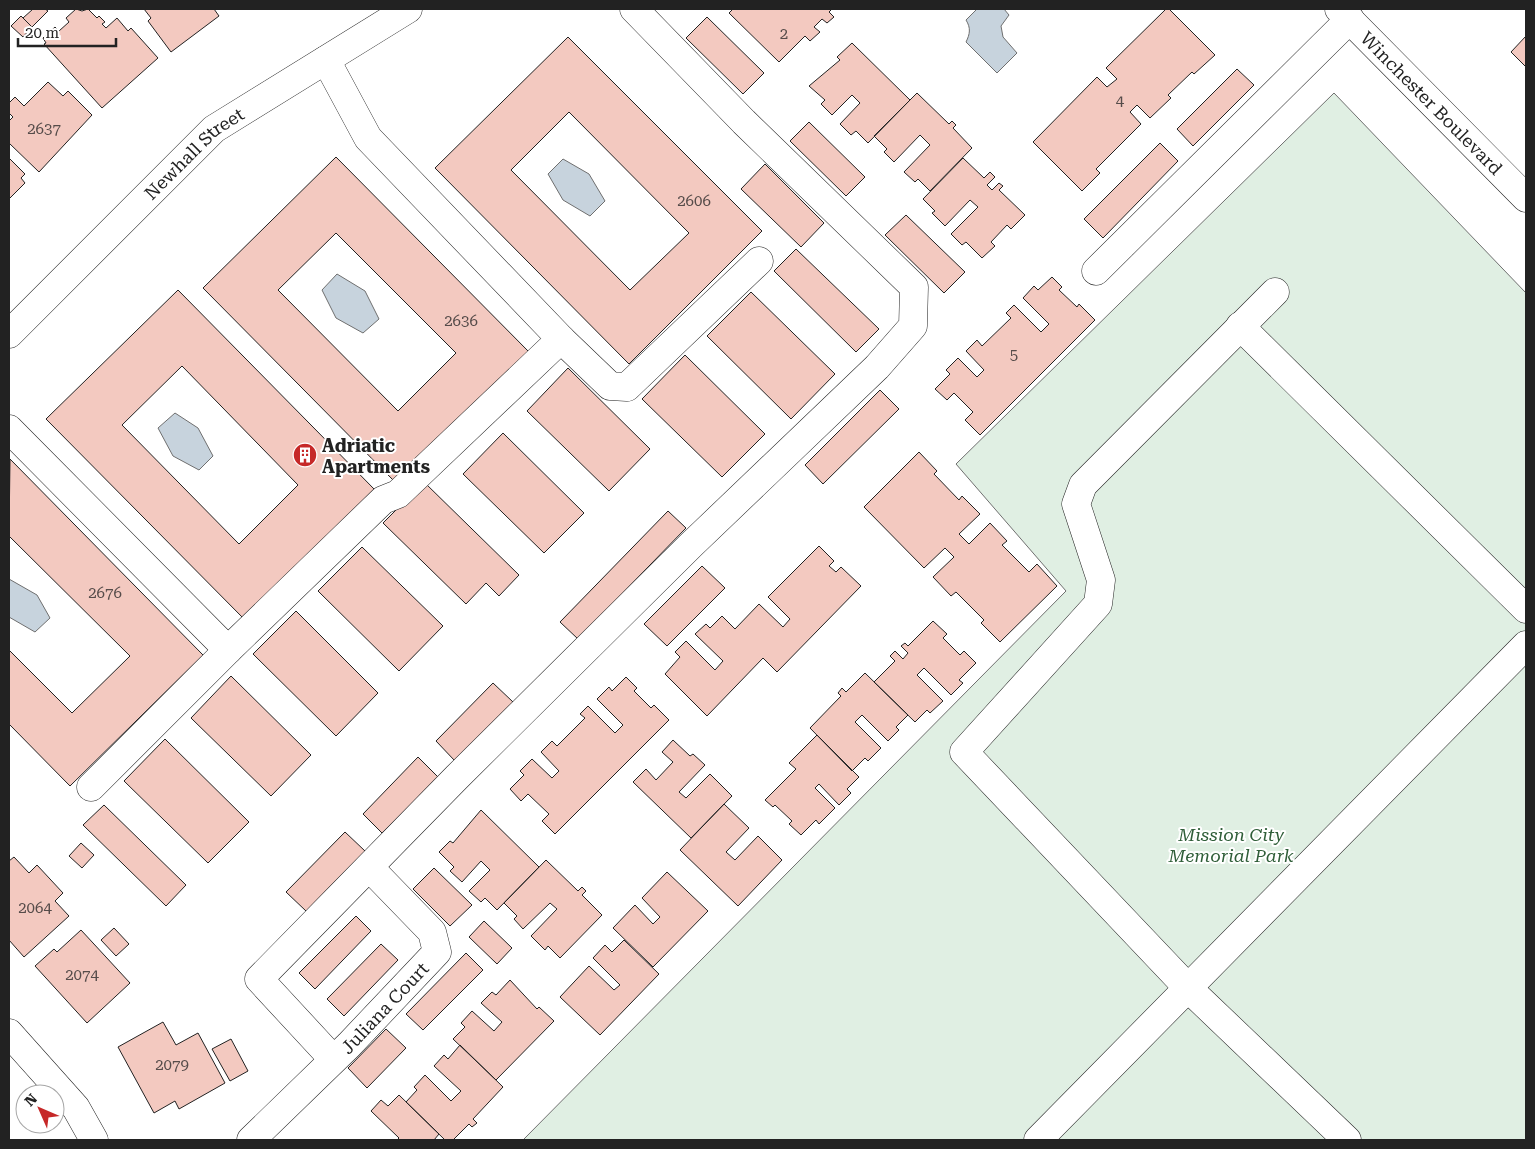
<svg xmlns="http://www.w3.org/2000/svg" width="1535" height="1149" font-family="'Roboto Serif',serif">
<rect width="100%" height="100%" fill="#fff"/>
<!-- green -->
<path fill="#e0efe3" stroke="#6f6f6f" d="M1334,93L1526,293V1140H523L1066,591L956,464Z"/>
<!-- water -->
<path fill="#c7d3dd" stroke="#6f6f6f" d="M977,9H1004L1009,15L1001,26L1003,37L1017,53L997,73L966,42C970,34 971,28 966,20Z
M563,159L589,174L605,201L590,216L563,200L548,174Z
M337,274L365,291L379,319L363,333L336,318L322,290Z
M175,413L198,428L213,456L199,470L173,456L158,428Z
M9,579L37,595L50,618L35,632L9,617Z"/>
<!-- building -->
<path fill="#f3c9c0" stroke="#222" fill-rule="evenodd" d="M33,9H45L48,11L32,27L23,18Z
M76,9L82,11L88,9L97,18L99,16L105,22L102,24L106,28L117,18L128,31L131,28L158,58L102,108L44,44L46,43L43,38L55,27L59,31L69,22L66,18Z
M144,9H214L219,16L171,52L148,21L151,18Z
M733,9H832L829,12L834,17L827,23L822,19L814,27L820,32L810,41L805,36L779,62L729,13Z
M1166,9H1169L1215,55L1194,74L1192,72L1168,95L1171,98L1150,118L1137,105L1130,112L1141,124L1096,169L1100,173L1082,191L1033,142L1097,77L1107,87L1117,79L1106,68Z
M21,16L32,27L23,37L11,26Z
M707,17L764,73L743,94L686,38Z
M1526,36V67L1511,52Z
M568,37L762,231L629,364L435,168ZM569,112L689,233L630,290L511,170Z
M852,43L910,100L868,143L856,131L851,135L840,124L860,103L852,95L832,115L821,104L825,100L809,86L840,60L837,57Z
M1237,69L1254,85L1193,146L1177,129Z
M48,82L63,96L68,91L92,115L39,172L9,143V121L13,117L9,113V103L15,97L24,106Z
M917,93L949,124L952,121L956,125L953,128L972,148L930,191L918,179L915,182L904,172L930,145L920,135L894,162L884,152L887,149L874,136Z
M809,122L865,177L846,196L790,141Z
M1160,143L1178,161L1103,238L1084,219Z
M336,157L529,352L397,484L203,288ZM336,233L456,353L398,411L278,290Z
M9,158L25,174L21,178L25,183L9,199Z
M963,158L984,178L990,172L995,177L987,185L992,190L999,183L1003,186L999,190L1025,215L1011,229L1007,225L991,242L995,246L982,258L966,242L962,245L951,234L978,207L970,200L945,226L932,213L935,211L923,199Z
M765,164L824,223L801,247L741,189Z
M906,215L965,272L944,293L885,235Z
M796,249L879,329L856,352L774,271Z
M1052,277L1062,287L1059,290L1077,307L1079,304L1095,320L980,435L965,420L973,412L954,393L947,400L935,389L950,374L946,370L958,358L977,377L984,370L966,351L977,340L982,346L1011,318L1006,313L1014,305L1041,332L1049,324L1023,298L1034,286L1038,290Z
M178,290L376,491L245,620L46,419ZM182,366L298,485L239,544L122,425Z
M751,292L835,374L791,419L707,336Z
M685,355L765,434L722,477L642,399Z
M568,368L650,449L609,491L527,411Z
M880,390L899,409L823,484L805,465Z
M503,433L584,513L544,553L463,474Z
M919,452L937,471L934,474L959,500L962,496L980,514L959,534L969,544L990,523L1007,541L1002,545L1029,572L1037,564L1057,586L1000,642L981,623L984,620L956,592L951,596L933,577L954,557L945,548L924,568L864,507Z
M10,459L203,655L70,786L9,724V650L72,713L130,656L9,536Z
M424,482L519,575L499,596L486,583L466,604L383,523Z
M668,511L686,528L578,639L560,622Z
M819,546L834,561L829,566L836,572L841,567L861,586L777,672L763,658L707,716L665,674L680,657L675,652L686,641L715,670L723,661L695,634L706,624L710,628L722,616L735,629L759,604L783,627L790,619L768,597Z
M362,547L443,626L399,671L318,591Z
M702,566L725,588L667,646L644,624Z
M296,611L378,693L336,736L253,654Z
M933,621L947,634L943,638L960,655L964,651L976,663L959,680L963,683L951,695L924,668L917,675L943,701L930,713L927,710L915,722L874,682L895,661L890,656L895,651L903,659L908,653L901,646L905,643L908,646Z
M865,673L908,715L896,727L899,730L888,741L862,715L855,722L881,748L868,761L865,758L852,771L810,728L841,696L838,693L842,688L846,692Z
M231,676L311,755L271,796L191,718Z
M626,677L637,688L634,691L651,708L654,705L669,720L555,834L542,821L549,814L528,794L521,801L510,789L524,775L520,771L532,759L552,778L559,771L541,752L552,741L557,746L585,718L580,714L588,706L615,733L623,725L597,699L609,687L612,691Z
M493,683L513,702L455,761L436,741Z
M817,735L859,777L847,789L851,793L839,805L819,784L815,788L835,808L819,824L816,820L801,835L789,824L792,821L775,805L773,807L765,800L796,769L789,763Z
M165,739L249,822L208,863L124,781Z
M673,740L690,756L693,754L705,765L679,792L686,798L710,774L732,796L691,838L633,782L646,769L656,780L673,762L662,752Z
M418,757L438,777L382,833L363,814Z
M724,804L749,828L726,852L735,860L758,836L782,860L738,906L680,850Z
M104,805L186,885L166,906L83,825Z
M481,810L539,867L497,910L485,898L481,902L469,891L490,870L481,861L462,882L450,871L454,867L439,852L450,841L453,843Z
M345,832L365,851L306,911L286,892Z
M81,843L94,855L82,868L69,856Z
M14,857L29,873L37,865L63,893L55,901L69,916L24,957L9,940V861Z
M546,860L578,891L582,887L586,891L582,895L602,915L560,958L548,946L545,950L531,936L557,909L550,903L523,929L514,919L517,916L504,903Z
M434,868L472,905L450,926L413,889Z
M667,872L708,911L653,967L613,928L635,905L653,924L660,917L642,898Z
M356,916L371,931L315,989L299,973Z
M484,921L512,948L497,964L469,937Z
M114,928L129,944L116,956L101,940Z
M81,930L130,983L87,1023L35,966L54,949L57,952Z
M624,940L659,974L600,1035L560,997L589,966L614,990L620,985L593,958L605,945L612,952Z
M381,944L398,960L344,1016L327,999Z
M466,953L483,970L423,1030L406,1014Z
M510,980L537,1009L539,1007L554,1021L496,1080L453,1039L465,1027L461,1023L472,1011L494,1031L502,1022L481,1003L492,992L496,995Z
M163,1022L176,1045L198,1033L225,1083L179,1109L175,1101L154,1113L118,1047Z
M386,1029L406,1048L367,1088L348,1068Z
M231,1039L248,1071L230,1081L212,1049Z
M460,1045L503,1087L473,1119L477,1123L472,1127L469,1124L453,1140H445L406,1102L417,1090L414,1087L425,1075L451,1101L461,1091L434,1066L444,1055L448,1059Z
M399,1095L439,1134L434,1140H397L399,1138L371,1111L381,1100L388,1106Z"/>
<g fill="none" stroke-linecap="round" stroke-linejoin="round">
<!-- minor casing -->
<g stroke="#222" stroke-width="29">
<g id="minor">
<path d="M1096,271L1350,19"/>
<path d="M1275,292L1083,485L1076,504L1101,580L1098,604L964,752L1189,989L1347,1140"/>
<path d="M1240,326L1526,609"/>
<path d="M561,339L610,386L627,387L759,261"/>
<path d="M9,429L228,650L383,500L398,494L561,339L368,138L326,60"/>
<path d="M91,787L228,650"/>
<path d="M9,1033L76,1108L94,1140"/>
<path d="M333,1059L259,979L457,777L691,545L877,367L913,326L914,287L744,122L634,9"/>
<path id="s1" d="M251,1140L349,1045L437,952L432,932L370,868"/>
<path d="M1038,1140L1526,645"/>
</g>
</g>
<!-- major casing -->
<g stroke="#222" stroke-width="29">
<g id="major">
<path id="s2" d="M1339,9L1526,198"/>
<path id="s3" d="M9,334L214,129L408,9"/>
</g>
</g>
<!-- minor -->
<use href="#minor" stroke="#fff" stroke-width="28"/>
<!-- major -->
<use href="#major" stroke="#fff" stroke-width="28"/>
</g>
<!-- icons -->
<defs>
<g id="building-disc" transform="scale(1.25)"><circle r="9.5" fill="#c62828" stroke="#fff"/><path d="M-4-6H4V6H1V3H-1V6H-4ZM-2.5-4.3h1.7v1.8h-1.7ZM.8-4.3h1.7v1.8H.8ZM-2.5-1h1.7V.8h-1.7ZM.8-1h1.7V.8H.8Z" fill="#fff"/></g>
</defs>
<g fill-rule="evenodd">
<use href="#building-disc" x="305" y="455"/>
</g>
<g text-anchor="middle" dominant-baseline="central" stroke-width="4" stroke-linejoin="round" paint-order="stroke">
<!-- number labels -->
<g font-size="15" fill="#564c4a">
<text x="784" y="34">2</text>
<text x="1120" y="101">4</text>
<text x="44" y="129">2637</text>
<text x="694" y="201">2606</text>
<text x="461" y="321">2636</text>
<text x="1014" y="355">5</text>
<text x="105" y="593">2676</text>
<text x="35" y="908">2064</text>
<text x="82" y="975">2074</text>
<text x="172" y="1065">2079</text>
</g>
<!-- street labels -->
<g font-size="18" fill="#222" stroke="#fff">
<text stroke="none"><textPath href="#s2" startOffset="132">Winchester Boulevard</textPath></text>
<text stroke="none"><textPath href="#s3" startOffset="259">Newhall Street</textPath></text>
<text stroke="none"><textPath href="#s1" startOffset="188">Juliana Court</textPath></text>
</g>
<!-- poi labels -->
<g font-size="18" font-weight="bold" fill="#222" stroke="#fff" text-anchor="start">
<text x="322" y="445">Adriatic<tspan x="322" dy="21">Apartments</tspan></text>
</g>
<!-- park labels -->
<g font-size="18" font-style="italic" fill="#2f5e38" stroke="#fff">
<text x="1231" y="834">Mission City<tspan x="1231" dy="21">Memorial Park</tspan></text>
</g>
</g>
<!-- border -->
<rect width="1535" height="1149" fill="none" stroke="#222222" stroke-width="20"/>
<!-- north arrow -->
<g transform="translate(40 1109) rotate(315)"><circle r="24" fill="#ffffff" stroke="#a7a7a7"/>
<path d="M0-4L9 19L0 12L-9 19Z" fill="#c62828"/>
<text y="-8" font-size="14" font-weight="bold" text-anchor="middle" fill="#222222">N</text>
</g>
<!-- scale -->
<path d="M18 38v8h98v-8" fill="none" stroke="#222222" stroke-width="2.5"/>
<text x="25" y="38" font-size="15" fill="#222222" stroke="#ffffff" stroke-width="4" paint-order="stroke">20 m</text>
</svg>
